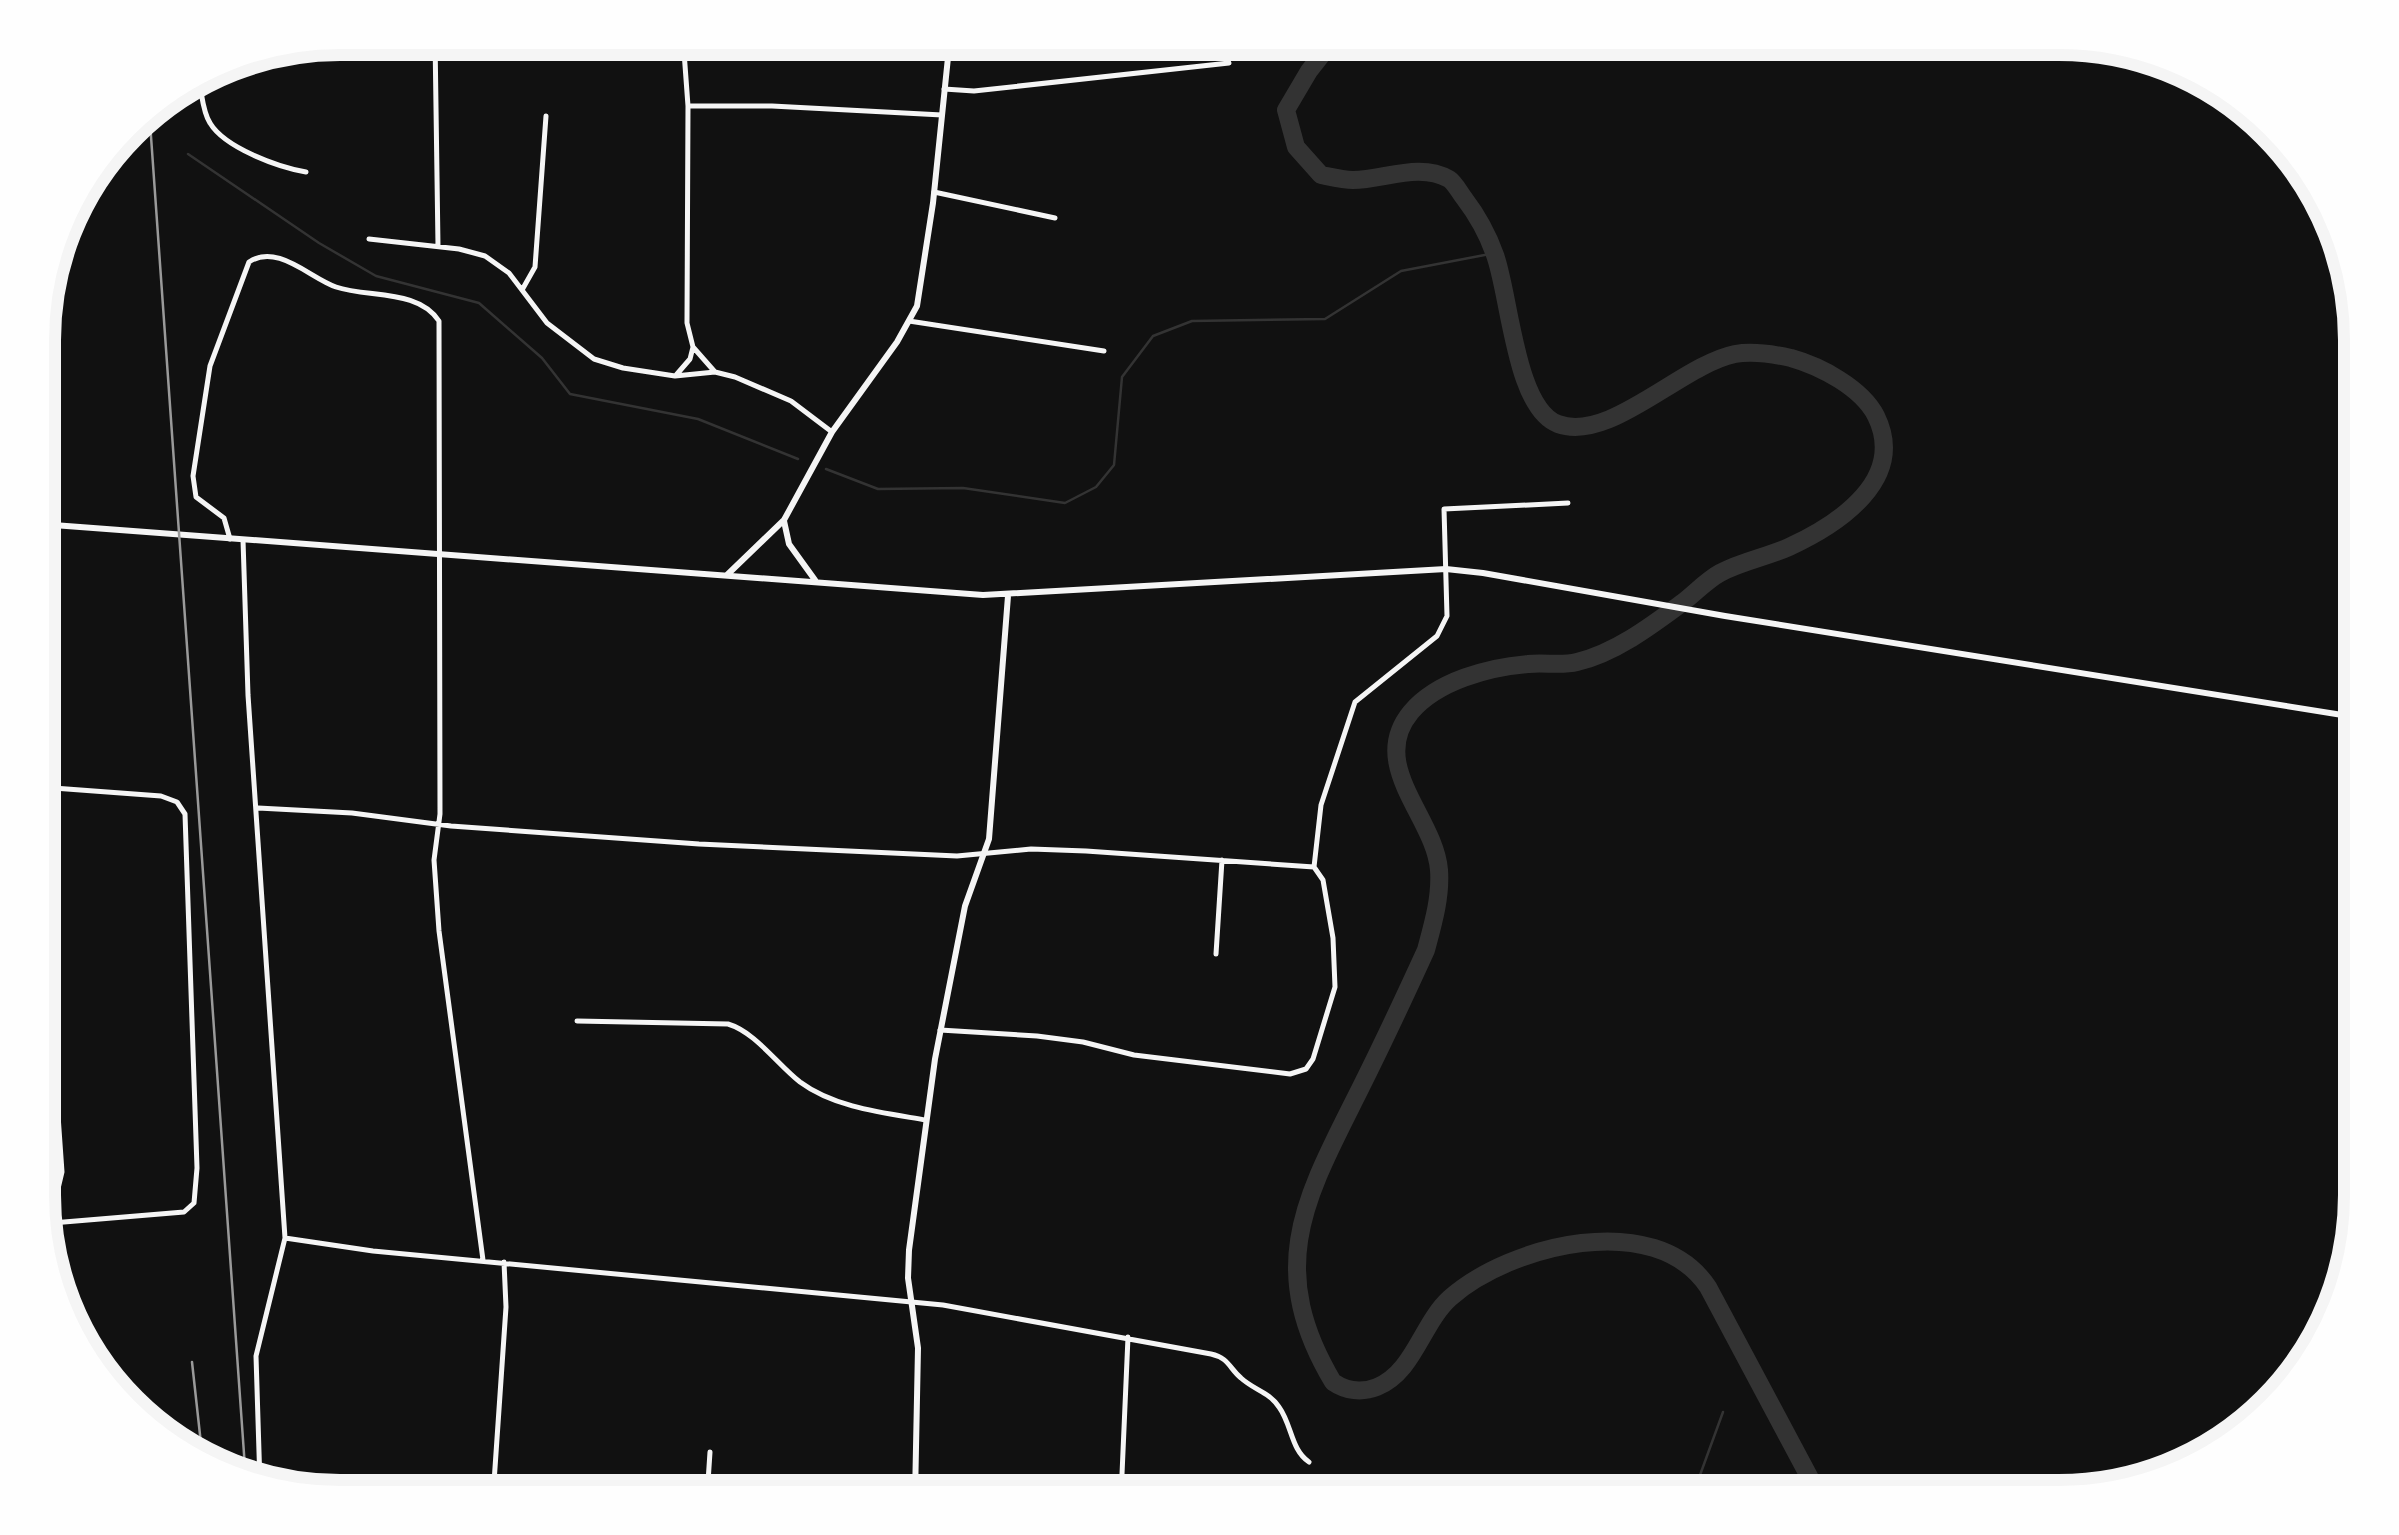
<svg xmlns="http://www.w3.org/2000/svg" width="2399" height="1535" font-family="'Source Sans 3',sans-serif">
<rect width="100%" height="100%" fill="#111"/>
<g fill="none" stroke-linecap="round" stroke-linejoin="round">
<!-- stream -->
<path stroke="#333" stroke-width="2.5" d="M188,154L319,243L376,276L479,303L542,358L570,394L698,419L798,459
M826,469L878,489L963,488L1065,503L1096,487L1114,465L1122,377L1153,336L1192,321L1325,319L1401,271L1495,253
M1692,1497L1723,1412"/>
<!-- river -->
<path stroke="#333" stroke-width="18" d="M1335,38L1309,71L1286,110L1296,147L1321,175C1331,177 1343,180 1353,180C1384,180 1419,162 1449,179C1455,183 1460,193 1464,198C1477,215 1488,235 1495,255C1510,296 1515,408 1558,424C1610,443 1681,365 1735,354C1752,351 1773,354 1791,358C1820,366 1862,388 1876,416C1907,479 1839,524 1789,547C1767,557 1742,561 1720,573C1707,580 1695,593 1682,603C1651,626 1615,653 1577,662C1561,666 1544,662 1528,664C1489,667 1437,681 1411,712C1367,765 1435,817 1439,870C1441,897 1433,924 1426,950C1405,996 1383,1043 1360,1089C1306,1197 1264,1266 1333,1382C1346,1391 1362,1393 1377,1387C1414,1372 1422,1323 1450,1298C1510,1245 1655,1208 1708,1287L1820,1497"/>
<!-- minor -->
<path stroke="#f5f5f5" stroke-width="5" d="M435,38L438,246
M683,38L688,106L687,323L693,347L715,372
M198,77C202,91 202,111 210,123C225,148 278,167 306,172
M944,89L974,91L1229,63
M688,106H772L942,115
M934,192L1055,218
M369,239L459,249L485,256L509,273L547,323L594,359L623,368L675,376L715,372L735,377L791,401L832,432
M522,290L535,267L546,116
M909,321L1104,351
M677,374L690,359L693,347
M230,539L224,518L196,497L193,476L210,366L249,262C277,243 310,278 336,287C369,298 418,289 439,321L440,814L434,860L439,931L483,1260
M243,540L248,695L285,1238L256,1356L260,1484
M40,787L161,796L177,802L185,814L197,1168L194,1203L184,1212L40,1224
M258,808L352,813L451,826L699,844L957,856L1031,849L1086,851L1314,867
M40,858L62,1172L57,1193L40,1206
M1216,954L1222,860
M577,1021L728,1024C755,1032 777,1064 800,1082C835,1108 885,1113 926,1120
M940,1030L1037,1036L1083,1042L1134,1055L1290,1074L1306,1069L1313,1059L1335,987L1333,938L1323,880L1314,867L1321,805L1355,702L1437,636L1447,616L1444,509L1568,503
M285,1238L373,1251L943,1305L1211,1354C1229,1358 1229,1368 1241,1378C1254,1390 1269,1392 1279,1407C1292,1425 1291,1450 1309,1462
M493,1497L506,1307L504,1262
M707,1497L710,1452
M1121,1497L1128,1337"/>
<!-- tertiary -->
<path stroke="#f5f5f5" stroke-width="6" d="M784,521L789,544L815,580
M40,524L983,595L1446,569L1483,573L1725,616L2361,718
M728,574L784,520L832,432L897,342L917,306L933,203L950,38
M915,1497L918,1348L908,1278L909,1250L935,1059L965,906L989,839L1008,596"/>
<!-- rail -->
<path stroke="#9a9a9a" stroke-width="2.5" d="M149,108L246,1482
M192,1362L203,1462"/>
</g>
<!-- crop -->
<path d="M0 0H2399V1535H0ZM340 55H2059A285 285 0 0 1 2344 340V1195A285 285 0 0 1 2059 1480H340A285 285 0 0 1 55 1195V340A285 285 0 0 1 340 55Z" fill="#fefefe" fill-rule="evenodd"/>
<path fill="none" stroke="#f5f5f5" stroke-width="12" d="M340 55H2059A285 285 0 0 1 2344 340V1195A285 285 0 0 1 2059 1480H340A285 285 0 0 1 55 1195V340A285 285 0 0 1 340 55Z"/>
</svg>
